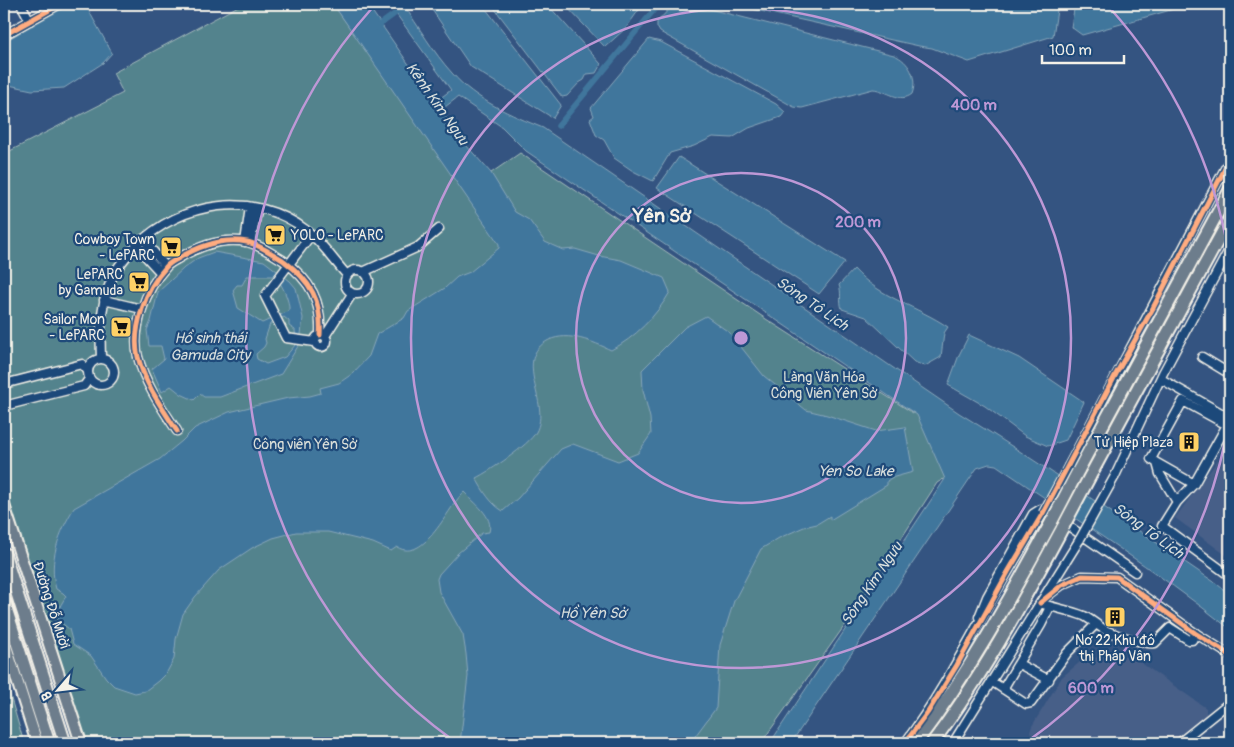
<svg xmlns="http://www.w3.org/2000/svg" width="1234" height="747" font-family="Pangolin,sans-serif">
<rect width="100%" height="100%" fill="#345481"/>
<filter id="ink" filterUnits="userSpaceOnUse"><feTurbulence type="fractalNoise" baseFrequency=".02" numOctaves="2"/><feDisplacementMap in="SourceGraphic" scale="10" xChannelSelector="R" yChannelSelector="G"/><feConvolveMatrix kernelMatrix="1 2 1 2 8 2 1 2 1" color-interpolation-filters="sRGB"/></filter>
<g filter="url(#ink)">
<!-- built -->
<path fill="#475f88" d="M1230,444V558L1175,518Z
M1105,655H1122L1137,660L1206,708V714L1169,743H1039L1030,732L1032,726L1062,677L1080,662Z"/>
<!-- green -->
<path fill="#53838d" stroke="#a4baba" d="M242,4H333L465,191L520,153L766,319L913,413L918,414L945,478L937,483L850,618L761,743H84L33,587L21,540L4,491V154L123,93L113,73Z
M4,675L24,743H4Z"/>
<!-- water -->
<path fill="#40769c" stroke="#88a7ba" fill-rule="evenodd" d="M67,4H85L112,53L103,63L64,88L32,90L4,84V42Z
M333,4H367L435,102L451,90L389,4H403C419,27 433,52 452,73C475,100 511,115 543,128L959,413C1047,467 1132,526 1217,584L1230,595V629C1156,570 1075,519 996,465L989,464L977,468L791,743H770L945,479L917,415L526,151L502,127L458,97L441,110L466,145L491,173L515,212L529,220L545,242L563,250L575,249L599,256L621,260L664,278L670,292C657,315 635,338 611,350C593,342 569,331 549,340C511,359 552,403 536,432C529,445 490,471 476,478C483,491 491,504 503,511L518,498L561,449L573,444L618,461L638,453L651,434L650,418L643,390L642,370L685,327L706,316L730,333L764,376L806,410L827,415L876,431L905,427L913,472L891,478L887,481V485L830,520V516L817,524L804,527L779,538L761,549L734,601L720,645L716,708L690,743H460L468,676L466,654L463,635L439,592L437,579L439,574L458,553L482,533L489,532C494,516 474,503 464,492C448,506 425,564 397,547L391,551L373,543L328,532H296L273,538L252,548L219,570L195,597L183,614L176,639L174,659L167,672L158,681L145,691L135,693L114,686L106,678L91,656L73,644L69,629L58,620C57,609 61,605 66,596L63,593L56,589C48,561 59,532 74,508L160,459L182,441L195,428L229,412L288,398L310,396L321,393L320,388L339,383L352,374L369,356L377,334L404,318L408,311L445,288L457,277L470,272L499,248V244L490,231Z
M428,4H482L561,105L553,118L471,67Z
M491,4H547L601,64L596,73L587,74L584,80L579,83L567,96L562,97Z
M564,4H643L626,28L605,47Z
M674,4H689L894,55C909,61 918,78 912,94C900,104 887,90 873,89L802,108L794,107L660,32L657,27V22Z
M729,4H1058L1053,36L969,62L932,48L919,46Z
M1075,4H1192L1082,35L1071,27Z
M649,39L661,42L776,104L785,112L781,117L749,128L732,138L713,137L694,146L670,153L653,181L633,171L614,158L604,140L596,135L590,119L594,116L591,108Z
M679,157L845,262L819,294L657,188Z
M214,252L264,261L290,281L296,288L303,318L300,343L281,374L220,397H204L200,394L194,400L181,394L171,386L162,392L152,369L164,359L161,346H149L147,330L151,321L158,292L184,268L198,258ZM247,276H275C282,284 290,301 289,311L262,323L238,308L233,290L237,285H242ZM284,317L289,321V326L295,330L296,344L285,357L266,364L257,359L256,354L264,347L266,343L265,339L270,324Z
M854,269C880,298 917,306 948,327L944,333L941,357L925,366L914,362L866,317L842,309C839,300 842,293 839,285Z
M969,335L1019,358L1084,402L1066,440L1048,446L1025,436L985,406L948,385L959,355Z"/>
<g fill="none" stroke-linecap="round" stroke-linejoin="round">
<!-- canal -->
<path stroke="#40769c" stroke-width="5.5" d="M375,28L400,10
M558,126L659,4"/>
<!-- minor casing -->
<g stroke="#f4f1e8" stroke-width="11">
<path id="minor" d="M21,4L30,21
M4,35L60,4
M311,235L265,296L286,338L315,342
M143,239L166,267
M245,242L250,207
M250,243L258,208
M136,246L161,273
M345 282a12 12 0 1 1 24 0a12 12 0 1 1-24 0Z
M363,272L418,247L439,229
M104,300L142,309
M315 341a6 6 0 1 1 12 0a6 6 0 1 1-12 0Z
M325,336L352,294
M1202,357L1230,374
M101,358C100,332 100,307 110,283C115,269 126,256 136,246C181,201 254,190 306,230C320,240 335,262 347,275
M88 372a13 13 0 1 1 26 0a13 13 0 1 1-26 0Z
M1161,379L1230,418
M4,384L82,364L87,370
M4,406L84,386L89,379
M177,431C162,408 145,384 138,357C134,341 137,325 142,309C147,293 155,279 166,267C169,263 174,261 179,258C199,246 222,237 247,242C260,245 273,254 284,261C311,281 322,301 320,335
M1157,463L1194,484
M1069,465L1230,159
M1115,476L1163,373L1230,248
M1177,502L1160,474L1157,463L1151,459L1183,401L1227,425L1194,484L1177,502L1162,526L1230,576
M1045,598L1062,585L1082,576L1117,577L1195,633L1230,655
M1040,603C1054,608 1069,610 1084,616C1092,620 1099,627 1107,631C1117,635 1145,645 1155,643L1170,628L1189,640H1192L1196,633
M979,617L987,597L1033,514L1041,509L1047,511L1135,572
M1019,664L1049,680
M991,681L1026,704L1031,703L1067,653L1096,624
M1003,689L1041,625L1050,607
M905,743C939,697 964,649 992,599C1009,570 1026,541 1043,513
M953,743L1080,539
M1179,743L1230,702"/>
</g>
<!-- major casing -->
<g stroke="#f4f1e8" stroke-width="14">
<path id="major" d="M4,505L81,743
M4,640L37,743"/>
</g>
<!-- highway casing -->
<g stroke="#f4f1e8" stroke-width="15">
<path id="highway" d="M1078,471L1230,190
M1089,478L1230,218
M4,553L65,743
M4,602L49,743
M916,743C969,673 1010,598 1052,521
M932,743C983,676 1023,601 1063,527"/>
</g>
<!-- minor -->
<use href="#minor" stroke="#1f4a7a" stroke-width="8"/>
<!-- major -->
<use href="#major" stroke="#6d7d8c" stroke-width="10"/>
<!-- highway -->
<use href="#highway" stroke="#6d7d8c" stroke-width="11"/>
<!-- minor-bridge casing -->
<g stroke="#f4f1e8" stroke-width="11" stroke-linecap="butt">
<path id="minor-bridge" d="M1043,513L1069,465
M1080,539L1115,476"/>
</g>
<!-- highway-bridge casing -->
<g stroke="#f4f1e8" stroke-width="15" stroke-linecap="butt">
<path id="highway-bridge" d="M1052,521L1078,471
M1063,527L1089,478"/>
</g>
<!-- minor-bridge -->
<use href="#minor-bridge" stroke="#1f4a7a" stroke-width="8"/>
<!-- highway-bridge -->
<use href="#highway-bridge" stroke="#6d7d8c" stroke-width="11"/>
<!-- cycleway casing -->
<g stroke="#1f4a7a" stroke-width="8">
<path id="cycleway" d="M4,35L60,4
M177,431C162,408 145,384 138,357C134,341 137,325 142,309C147,293 155,279 166,267C169,263 174,261 179,258C199,246 222,237 247,242C260,245 273,254 284,261C311,281 322,301 320,335
M1040,603L1062,585L1082,576L1117,577L1195,633L1230,655
M905,743L928,712L957,665L1008,572L1043,513L1116,374L1153,308L1230,159"/>
</g>
<!-- cycleway -->
<use href="#cycleway" stroke="#ffac80" stroke-width="5"/>
</g>
</g>
<!-- distance rings -->
<g fill="none" stroke="#be98d6" stroke-width="2.5">
<circle cx="741" cy="338" r="165"/>
<circle cx="741" cy="338" r="330"/>
<path d="M1230 415A495 495 0 0 1 1028 741M454 741A495 495 0 0 1 373 7M1109 7A495 495 0 0 1 1230 261"/>
</g>
<!-- icons -->
<defs>
<g id="supermarket-square" transform="scale(1.125)"><rect x="-9" y="-9" width="18" height="18" rx="4" fill="#ffd166" stroke="#1f4a7a"/><path d="M-6-5.5h2.5l.6 2H6L4.5 2H-2.5L-4.4-4H-6ZM-1.5 3.2a1.3 1.3 0 1 0 .1 0ZM3 3.2a1.3 1.3 0 1 0 .1 0Z" fill="#111"/></g>
<g id="building-square" transform="scale(1.125)"><rect x="-9" y="-9" width="18" height="18" rx="4" fill="#ffd166" stroke="#1f4a7a"/><path d="M-4-6H4V6H1V3H-1V6H-4ZM-2.5-4.3h1.7v1.8h-1.7ZM.8-4.3h1.7v1.8H.8ZM-2.5-1h1.7V.8h-1.7ZM.8-1h1.7V.8H.8Z" fill="#111"/></g>
</defs>
<g fill-rule="evenodd">
<use href="#supermarket-square" x="275" y="235"/>
<use href="#supermarket-square" x="171" y="247"/>
<use href="#supermarket-square" x="139" y="282"/>
<use href="#supermarket-square" x="121" y="327"/>
<use href="#building-square" x="1189" y="442"/>
<use href="#building-square" x="1115" y="617"/>
</g>
<g text-anchor="middle" dominant-baseline="central" stroke-width="4.5" stroke-linejoin="round" paint-order="stroke">
<!-- poi labels -->
<g font-size="14" fill="#f4f1e8" stroke="#1f4a7a" text-anchor="end">
<text x="291" y="235" text-anchor="start">YOLO - LePARC</text>
<text x="155" y="239">Cowboy Town<tspan x="155" dy="16">- LePARC</tspan></text>
<text x="123" y="274">LePARC<tspan x="123" dy="16">by Gamuda</tspan></text>
<text x="105" y="319">Sailor Mon<tspan x="105" dy="16">- LePARC</tspan></text>
<text x="1173" y="442">Tứ Hiệp Plaza</text>
<text x="1115" y="640" text-anchor="middle">Nơ 22 Khu đô<tspan x="1115" dy="16">thị Pháp Vân</tspan></text>
</g>
<!-- park labels -->
<g font-size="14" fill="#dce0da" stroke="#1f4a7a">
<text x="824" y="377">Làng Văn Hóa<tspan x="824" dy="16">Công Viên Yên Sở</tspan></text>
<text x="305" y="444">Công viên Yên Sở</text>
</g>
<!-- street labels -->
<g font-size="14" fill="#f4f1e8" stroke="#1f4a7a">
<text transform="translate(51 605) rotate(72)">Đường Đỗ Mười</text>
</g>
<!-- water labels -->
<g font-size="15" font-style="italic" fill="#d9dfdd" stroke="#1f4a7a">
<text transform="translate(437 104) rotate(55)">Kênh Kim Ngưu</text>
<text transform="translate(812 304) rotate(34)">Sông Tô Lịch</text>
<text x="210" y="338">Hồ sinh thái<tspan x="210" dy="17">Gamuda City</tspan></text>
<text x="856" y="471">Yen So Lake</text>
<text transform="translate(1148 531) rotate(36)">Sông Tô Lịch</text>
<text transform="translate(872 584) rotate(-56)">Sông Kim Ngưu</text>
<text x="593" y="613">Hồ Yên Sở</text>
</g>
<!-- district labels -->
<g font-size="19" font-weight="bold" fill="#f4f1e8" stroke="#1f4a7a">
<text x="662" y="216">Yên Sở</text>
</g>
</g>
<circle cx="741" cy="338" r="8" fill="#be98d6" stroke="#1f4a7a" stroke-width="2.5"/>
<g font-size="15" text-anchor="middle" font-weight="bold" fill="#be98d6" stroke="#1f4a7a" stroke-width="4.5" stroke-linejoin="round" paint-order="stroke">
<text x="974" y="110">400 m</text>
<text x="858" y="227">200 m</text>
<text x="1091" y="693">600 m</text>
</g>
<!-- margin -->
<rect width="1234" height="747" fill="none" stroke="#1f4a7a" stroke-width="20"/>
<rect x="10" y="10" width="1214" height="727" fill="none" stroke="#f4f1e8" stroke-width="2" filter="url(#ink)"/>
<!-- north arrow -->
<g transform="translate(58 690) rotate(242)" stroke="#1f4a7a" stroke-width="4" paint-order="stroke">
<path d="M0-4L9 19L0 12L-9 19Z" fill="#f4f1e8"/>
<text y="-8" font-size="14" font-weight="bold" text-anchor="middle" fill="#f4f1e8">B</text>
</g>
<!-- scale -->
<path d="M1042 55v8h82v-8" fill="none" stroke="#f4f1e8" stroke-width="2.5"/>
<text x="1049" y="55" font-size="15" fill="#f4f1e8" stroke="#1f4a7a" stroke-width="4" paint-order="stroke">100 m</text>
</svg>
